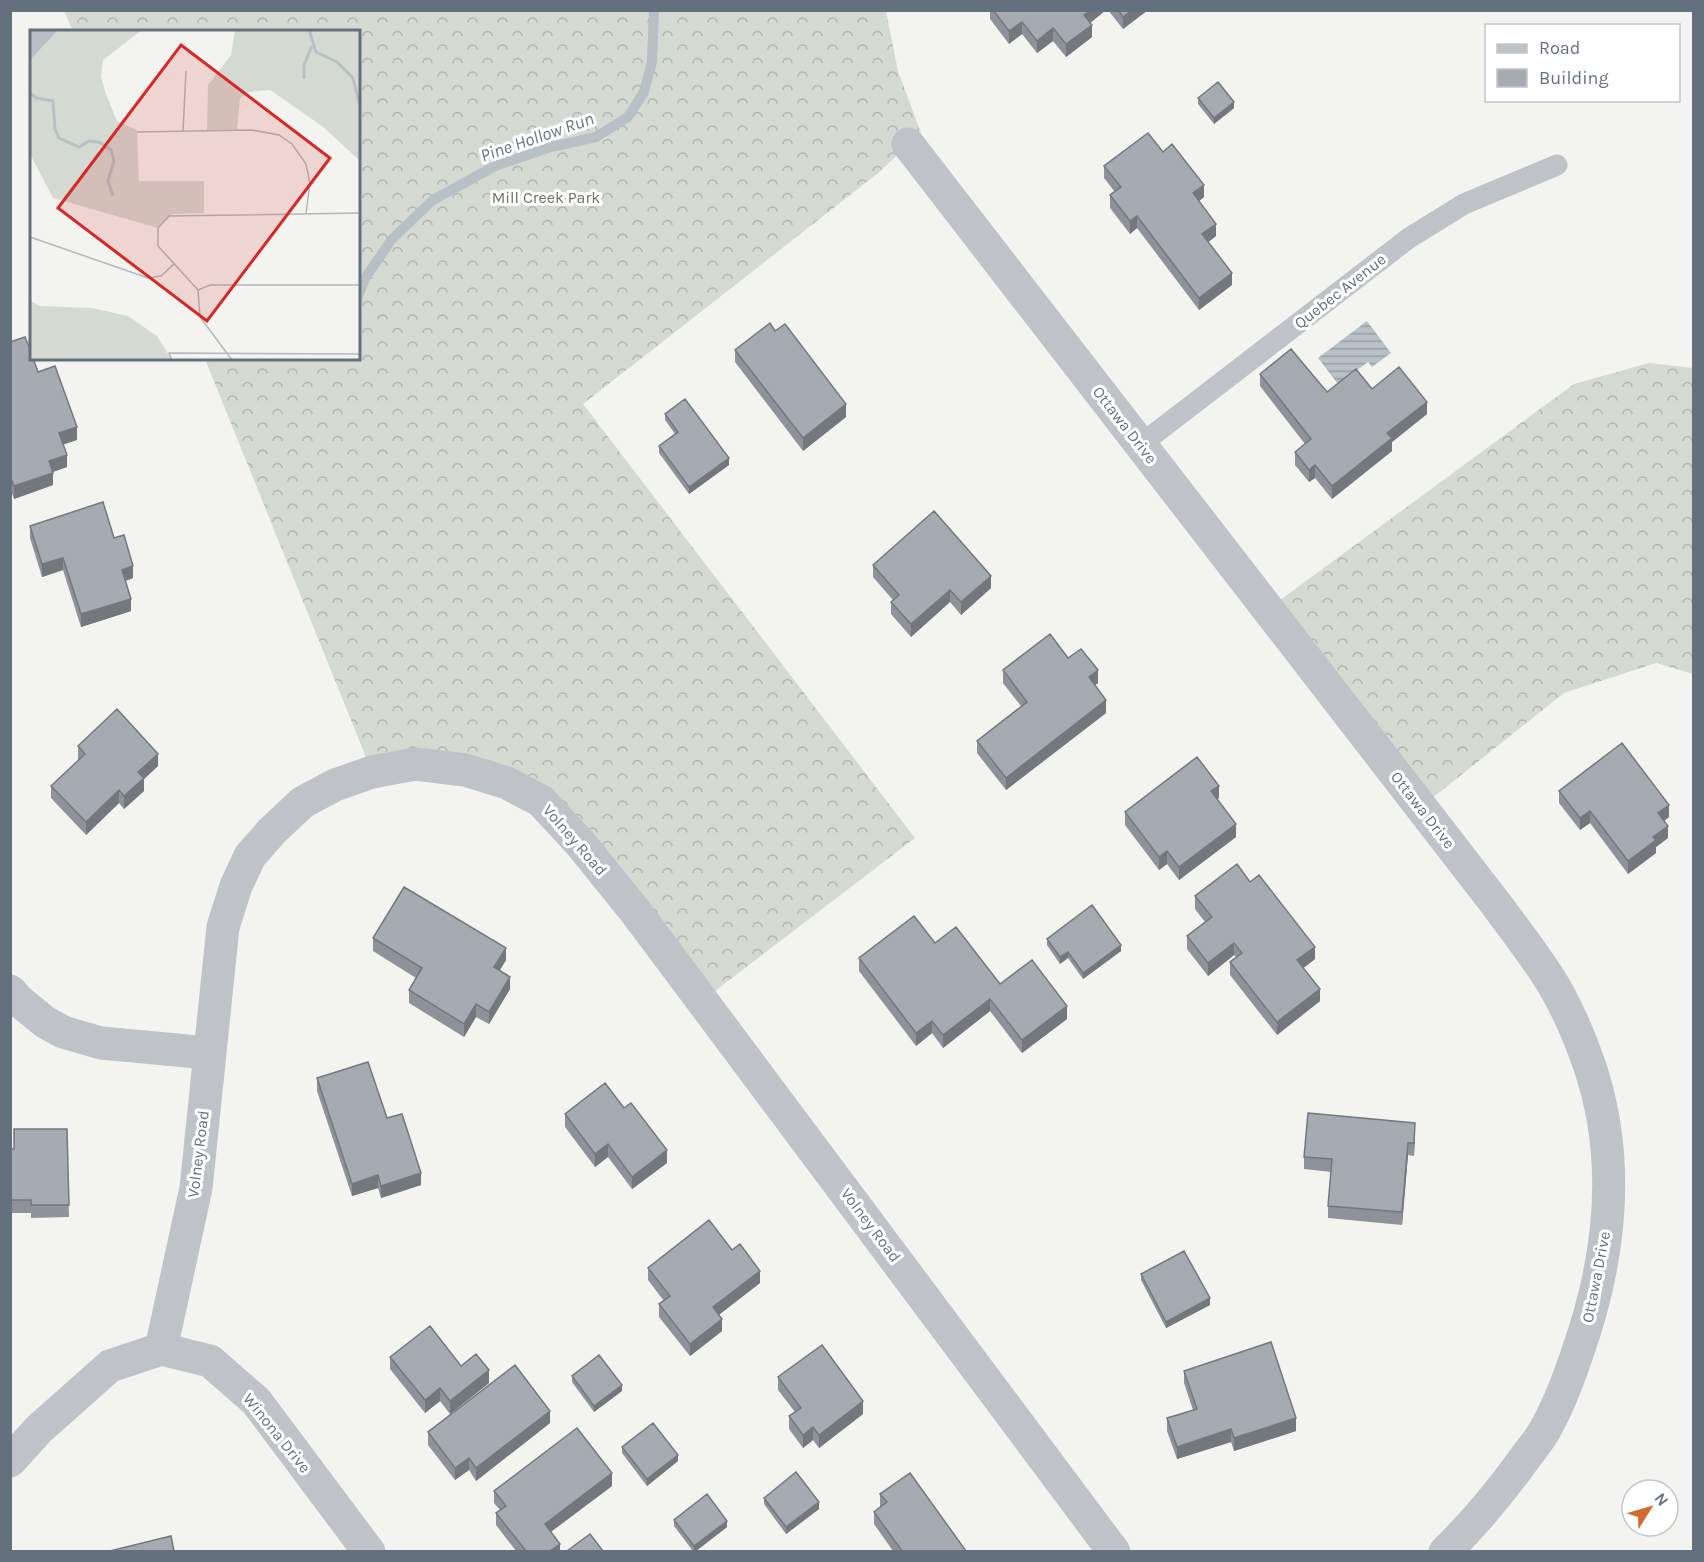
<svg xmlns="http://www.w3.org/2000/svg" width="1704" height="1562" font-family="Karla,sans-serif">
<defs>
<pattern id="forest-crowns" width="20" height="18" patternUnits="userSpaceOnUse" patternTransform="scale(1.5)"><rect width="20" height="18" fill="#d4dad2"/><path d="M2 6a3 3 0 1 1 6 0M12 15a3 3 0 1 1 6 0" fill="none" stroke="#b0b5b0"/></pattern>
<pattern id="water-rules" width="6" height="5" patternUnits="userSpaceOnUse" patternTransform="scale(1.5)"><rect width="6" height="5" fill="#b7c0c5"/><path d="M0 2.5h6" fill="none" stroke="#98a0a5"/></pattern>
</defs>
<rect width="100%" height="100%" fill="#f3f4f0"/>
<!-- forest -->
<path fill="url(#forest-crowns)" d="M64,11H886L898,71L921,133L877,174L583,404L915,838L702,1001L507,783L372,772L205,359L358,358V32L73,31Z
M1649,363L1693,368V674L1656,663L1564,693L1421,807L1268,609L1574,384Z"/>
<!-- water -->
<path fill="url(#water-rules)" d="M1367,321L1391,353L1372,367L1368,362L1338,384L1318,358Z"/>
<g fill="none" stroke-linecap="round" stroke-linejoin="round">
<!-- stream -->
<path stroke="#b7c0c5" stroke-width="10" d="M358,296L366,277L392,239L433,200L495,166L551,147L596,137L628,117L644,92L652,62L654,10"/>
<!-- lane -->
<path stroke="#bfc2c6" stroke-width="21" d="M1140,445L1409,238L1464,204L1557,165"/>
<!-- street -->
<path stroke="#bfc2c6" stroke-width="33" d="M908,144L1496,904C1515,930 1538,959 1554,986C1568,1010 1580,1038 1589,1064C1622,1160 1610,1261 1577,1354C1568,1381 1558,1408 1543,1433C1537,1443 1529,1452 1522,1462C1498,1495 1474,1524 1445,1552
M10,991L18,1000L45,1022L63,1032L101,1043L209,1053
M161,1349L196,1188L223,927L236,886L250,856L272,831L303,802L335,785L372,772L415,764L465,770L507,783L541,801L580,843L635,911L1114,1552
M161,1349L210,1361L256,1401L369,1552
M10,1461L39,1429L110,1366L161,1349"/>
</g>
<!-- wall -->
<path fill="#8f9399" d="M990,10H1106L1090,23L1092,37L1066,57L1053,41L1037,53L1022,34L1009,44L990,19Z
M1108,10H1148L1123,29Z
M1198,98L1234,108L1214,124L1198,104Z
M1163,152L1204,197L1199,201L1216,236L1208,242L1232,285L1199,310L1137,228L1130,234L1110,208V195L1115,192L1104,178V166Z
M10,342L38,372L77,440L63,444L67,467L53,472V485L14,499L10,488Z
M735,350L846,417L803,451L735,362Z
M1260,374L1327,392L1372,389L1427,414L1392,442V451L1332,499L1315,478L1309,482L1295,465V452L1305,444L1260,386Z
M665,414L729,465L689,494L659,453V446L675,434L665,420Z
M30,526L114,538L133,578L125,581L131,611L81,627L63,570L42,577L30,538Z
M873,565L991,588L961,615L950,602L911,637L891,614V602L893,600L873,577Z
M1068,658L1098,683L1095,685L1106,713L1006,790L977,753V741L1021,706L1003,683V670Z
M78,746L158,766L144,779V791L124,809L119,803L86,835L51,798V786L79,760L78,759Z
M1559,791L1669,817L1664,821L1668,838L1656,847V853L1628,874L1590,823L1580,830L1559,803Z
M1219,798L1217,800L1236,837L1179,880L1167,864L1159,870L1125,825V812Z
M1195,896L1315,959L1303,968L1320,1001L1277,1035L1230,975V962L1236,957L1234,955L1208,976L1187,949V936L1205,922L1195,909Z
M373,938L506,960L500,970L510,989L489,1024L476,1017L464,1037L409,1003V990L416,978L373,951Z
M1047,939L1121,951L1083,979L1068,958L1060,964L1047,945Z
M935,943L1000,984L1067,1019L1022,1053L990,1011L943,1048L932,1033L916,1046L859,971V958Z
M317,1078L387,1118L421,1185L381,1198L378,1188L352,1196L317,1091Z
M565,1114L667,1163L632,1189L608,1157L595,1167L565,1127Z
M67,1129L69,1217L31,1218V1213H10V1149H14Z
M1415,1135L1414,1156L1408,1155L1402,1225L1328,1218V1206L1331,1172L1304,1169V1157Z
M732,1250L760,1283L719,1315L722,1331L690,1356L659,1317V1304L664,1301L648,1280V1268Z
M1141,1274L1210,1305L1166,1328L1141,1280Z
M390,1357L461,1366L489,1383L450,1414L440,1401L425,1413L390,1369Z
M1184,1371L1296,1431L1234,1451L1231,1442L1177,1459L1167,1431V1418L1193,1410L1184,1383Z
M572,1376L622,1391L594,1412L572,1382Z
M778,1377L863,1414L819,1448L813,1440L803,1448L789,1429V1416L795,1412L778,1390Z
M550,1423L476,1481L469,1470L455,1480L428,1445V1432Z
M622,1447L678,1461L647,1486L622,1453Z
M612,1486L551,1532L560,1551H516L496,1525V1513L500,1510L494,1503V1491Z
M880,1494L966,1551H893L874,1524V1512L880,1507Z
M764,1498L819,1509L786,1534L764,1504Z
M674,1520L727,1527L696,1551H693L674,1526Z"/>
<!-- shaded-wall -->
<path fill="#74787d" d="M1090,10H1106L1084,28V15Z
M1132,10H1148L1123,29V17Z
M1022,22V34L1009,44V31Z
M1092,25V37L1066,57V44Z
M1053,28V41L1037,53V41Z
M1234,102V108L1214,124V118Z
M1204,185V197L1193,206V193Z
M1137,216V228L1130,234V221Z
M1216,224V236L1202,247V234Z
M1232,273V285L1199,310V298Z
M1427,402V414L1392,442V451L1332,499V486L1387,433Z
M846,404V417L803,451V438Z
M77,427V440L59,446V433Z
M67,455V467L49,473V461Z
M729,458V465L689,494V487Z
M1315,465V478L1309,482V470Z
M53,473V485L14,499V486Z
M63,558V570L42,577V564Z
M133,566V578L122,582V570Z
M991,576V588L961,615V602Z
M950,590V602L911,637V624Z
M131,599V611L81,627V614Z
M1098,670V683L1089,690V677Z
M1106,700V713L1006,790V778Z
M158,754V766L144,779V791L124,809V796L138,772Z
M1219,786V798L1211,804V791Z
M119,790V803L86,835V822Z
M1669,805V817L1658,826V813Z
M1590,811V823L1580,830V818Z
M1236,824V837L1179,880V867Z
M1668,826V838L1656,847V853L1628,874V861L1653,837Z
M1167,851V864L1159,870V857Z
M1234,943V955L1208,976V963Z
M1121,945V951L1083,979V973Z
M1315,947V959L1297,973V960Z
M506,948V960L494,980V967Z
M1068,952V958L1060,964V957Z
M510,977V989L489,1024V1012Z
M1320,989V1001L1277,1035V1022Z
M990,999V1011L943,1048V1035Z
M476,1004V1017L464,1037V1024Z
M1067,1006V1019L1022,1053V1040Z
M932,1021V1033L916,1046V1033Z
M1415,1123V1135L1414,1156V1143Z
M1408,1143V1155L1402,1225V1212Z
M608,1144V1157L595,1167V1154Z
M667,1150V1163L632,1189V1177Z
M421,1173V1185L381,1198V1186Z
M378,1175V1188L352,1196V1184Z
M760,1271V1283L713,1319V1307Z
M1210,1298V1305L1166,1328V1322Z
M722,1319V1331L690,1356V1344Z
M489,1370V1383L450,1414V1401Z
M622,1385V1391L594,1412V1406Z
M440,1388V1401L425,1413V1400Z
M863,1401V1414L819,1448V1435Z
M550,1411V1423L476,1481V1468Z
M1296,1418V1431L1234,1451V1438Z
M813,1427V1440L803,1448V1435Z
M1231,1429V1442L1177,1459V1447Z
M678,1455V1461L647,1486V1479Z
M469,1458V1470L455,1480V1468Z
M612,1473V1486L545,1536V1524Z
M819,1502V1509L786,1534V1527Z
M727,1521V1527L696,1551H694V1546Z
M560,1544V1551H550Z"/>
<!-- building -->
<path fill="#a6abb2" stroke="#74787d" stroke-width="1.5" d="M993,10H1090L1084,15L1092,25L1066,44L1053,28L1037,41L1022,22L1009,31Z
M1118,10H1132L1123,17Z
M1218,82L1234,102L1214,118L1198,98Z
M1148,133L1163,152L1172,144L1204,185L1193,193L1216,224L1202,234L1232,273L1199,298L1137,216L1130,221L1110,195L1121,187L1104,166Z
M770,323L775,331L785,324L846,404L803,438L735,350Z
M25,337L32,354V358H33L38,372L55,366L77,427L59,433L67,455L49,461L53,473L14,486L10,476V342Z
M1291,349L1327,392L1356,369L1372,389L1399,367L1427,402L1387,433L1392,438L1332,486L1315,465L1309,470L1295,452L1311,439L1260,374Z
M685,399L729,458L689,487L659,446L678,432L665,414Z
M103,502L114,538L124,535L133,566L122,570L131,599L81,614L63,558L42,564L30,526Z
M934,511L991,576L961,602L950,590L911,624L891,602L899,595L873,565Z
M1050,634L1068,658L1081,649L1098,670L1089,677L1106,700L1006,778L977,741L1027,702L1003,670Z
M117,709L158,754L138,772L144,778L124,796L119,790L86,822L51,786L85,754L78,746Z
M1622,743L1669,805L1658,813L1668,826L1653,837L1656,840L1628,861L1590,811L1580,818L1559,791Z
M1197,757L1219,786L1211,791L1236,824L1179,867L1167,851L1159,857L1125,812Z
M1237,864L1250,882L1259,875L1315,947L1297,960L1320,989L1277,1022L1230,962L1242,953L1234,943L1208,963L1187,936L1212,917L1195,896Z
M404,887L506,948L494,967L510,977L489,1012L476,1004L464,1024L409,990L422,968L373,938Z
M1092,905L1121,945L1083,973L1068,952L1060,957L1047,939Z
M914,916L935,943L956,927L1000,984L1032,960L1067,1006L1022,1040L990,999L943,1035L932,1021L916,1033L859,958Z
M368,1062L387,1118L402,1114L421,1173L381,1186L378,1175L352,1184L317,1078Z
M605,1083L624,1108L631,1103L667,1150L632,1177L608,1144L595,1154L565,1114Z
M1308,1113L1415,1123L1414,1143H1408L1402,1212L1328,1206L1332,1159L1304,1157Z
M14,1129H67L69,1205H31V1200H10V1149H14Z
M709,1220L732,1250L740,1244L760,1271L713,1307L722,1319L690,1344L659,1304L670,1296L648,1268Z
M1184,1251L1210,1298L1166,1322L1141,1274Z
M430,1326L461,1366L476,1354L489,1370L450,1401L440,1388L425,1400L390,1357Z
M1271,1342L1296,1418L1234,1438L1231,1429L1177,1447L1167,1418L1197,1409L1184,1371Z
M822,1345L863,1401L819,1435L813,1427L803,1435L789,1416L801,1408L778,1377Z
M599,1355L622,1385L594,1406L572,1376Z
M515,1365L550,1411L476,1468L469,1458L455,1468L428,1432Z
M653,1423L678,1455L647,1479L622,1447Z
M577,1428L612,1473L545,1524L560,1544L550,1551H526L496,1513L506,1506L494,1491Z
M796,1472L819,1502L786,1527L764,1498Z
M910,1473L966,1551H902L874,1512L887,1502L880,1494Z
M707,1494L727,1521L694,1546L674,1520Z
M590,1534L603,1551H567Z
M171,1536L174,1551H110Z"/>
<g text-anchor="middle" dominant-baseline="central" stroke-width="6" stroke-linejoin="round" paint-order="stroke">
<!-- park labels -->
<g font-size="16" fill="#657663" stroke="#fff">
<text x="546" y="197">Mill Creek Park</text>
</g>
<!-- street labels -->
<g font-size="16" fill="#65707f" stroke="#fff">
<text transform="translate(1340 291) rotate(-38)">Quebec Avenue</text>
<text transform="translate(1125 425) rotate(52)">Ottawa Drive</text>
<text transform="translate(1423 810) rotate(52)">Ottawa Drive</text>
<text transform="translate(575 840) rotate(49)">Volney Road</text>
<text transform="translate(198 1154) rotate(-83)">Volney Road</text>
<text transform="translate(871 1225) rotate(53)">Volney Road</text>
<text transform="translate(1596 1277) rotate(-79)">Ottawa Drive</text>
<text transform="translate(277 1433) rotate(51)">Winona Drive</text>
</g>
<!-- water labels -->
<g font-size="18" font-style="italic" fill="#667783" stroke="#fff">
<text transform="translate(537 137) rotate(-19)">Pine Hollow Run</text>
</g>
</g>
<!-- overview -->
<g transform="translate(30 30)">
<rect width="330" height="330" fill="#f3f4f0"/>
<path d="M0,0H112L73,30L71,47L76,64L87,91L107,100L109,151H174V183L143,184L128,198L23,168L0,124ZM205,0H330V131L292,96L240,60L218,62L210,68L207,100L177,101L178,55L201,25ZM0,271L10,276L62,278L98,286L127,306L142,330H0Z" fill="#d4dad2"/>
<path d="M0,0H28L0,30Z" fill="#b7c0c5"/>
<path fill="none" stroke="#b7c0c5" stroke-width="3" d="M279,0L286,22L307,32L323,48L330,76M274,49V35L282,16M0,63L6,68L23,71L25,99L29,108L49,117L59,111L69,112L81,120L84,131L78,151L83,166"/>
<path fill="none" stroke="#b2b7bc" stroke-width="1.5" d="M153,101L156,41M107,102L222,100L249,105L262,114L276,134L280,153L276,183M0,207L118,248L131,246L144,234M168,260L128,216V198L139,186L330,183M168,260L180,255H330M168,260L170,287L202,330M142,330L139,323L330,324"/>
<path fill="#d62828" fill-opacity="0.15" stroke="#d62828" stroke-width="3" d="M151,15L300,128L177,291L28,178Z"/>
<rect width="330" height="330" fill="none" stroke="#65707f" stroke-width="3"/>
</g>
<!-- border -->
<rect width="1704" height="1562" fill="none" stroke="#65707f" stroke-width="24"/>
<!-- legend -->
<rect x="1485" y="24" width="195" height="78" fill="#ffffff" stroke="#c1c6cc" stroke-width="1.5"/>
<rect x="1497" y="44" width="30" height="9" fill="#bfc2c6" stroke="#c1c6cc" stroke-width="1.5"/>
<text x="1539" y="54" font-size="18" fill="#65707f">Road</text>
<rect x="1497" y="69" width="30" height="18" fill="#a6abb2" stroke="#c1c6cc" stroke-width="1.5"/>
<text x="1539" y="84" font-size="18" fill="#65707f">Building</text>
<!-- north arrow -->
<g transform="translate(1650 1508) rotate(53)"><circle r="28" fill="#ffffff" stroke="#c1c6cc" stroke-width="1.5"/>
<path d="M0-4.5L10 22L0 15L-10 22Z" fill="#d36b31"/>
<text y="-9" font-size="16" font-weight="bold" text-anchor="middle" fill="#65707f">N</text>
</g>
</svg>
